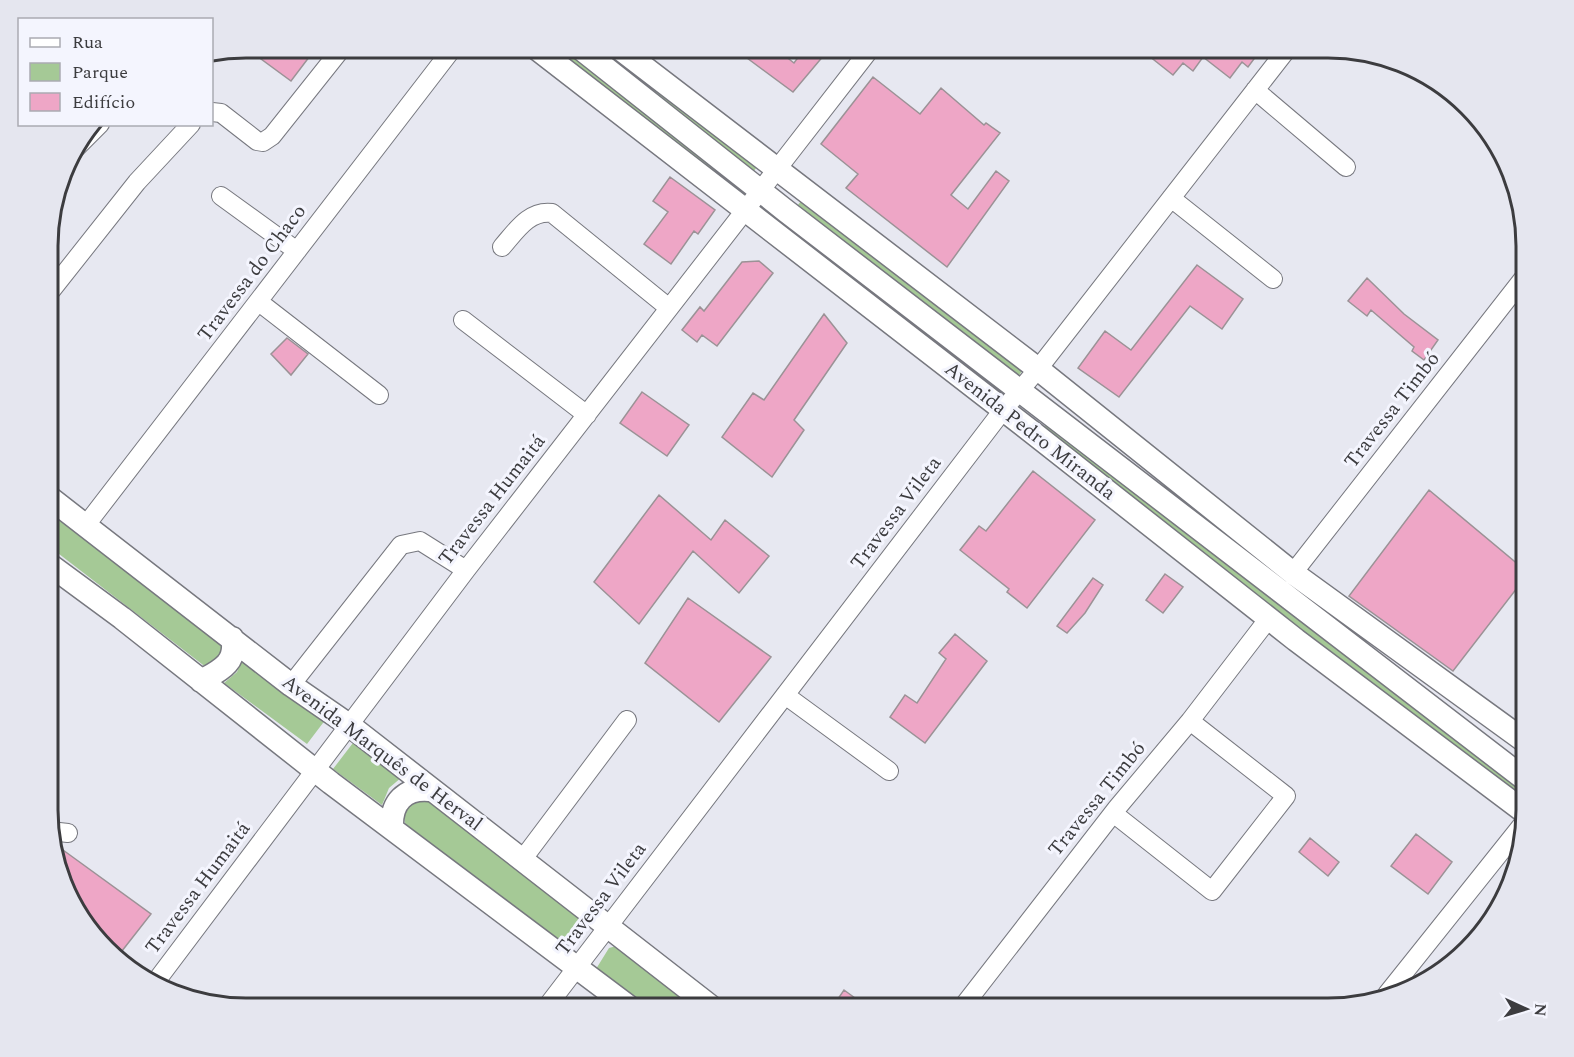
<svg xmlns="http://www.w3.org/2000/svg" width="1574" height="1057" font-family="Spectral,serif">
<rect width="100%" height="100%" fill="#e7e8f1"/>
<!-- green -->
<path fill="#a5c996" d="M554,48H574L744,183L736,193Z
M589,48H613L760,163L750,176Z
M805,196L1026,365L1016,380L794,210Z
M789,217L1013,390L1003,400L782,227Z
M1050,419L1526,784V807L1041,431Z
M50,507L225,642L221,659L207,668L50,547Z
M244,654L326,719L307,744L224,683L237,672Z
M356,739L402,777L389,788L382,805L333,769Z
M425,796L585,921L566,942L560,943L406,826L403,815L408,801Z
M620,945L701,1009H645L598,973L596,969L609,948Z"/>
<!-- building -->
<path fill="#eea6c6" stroke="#9b9296" stroke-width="1.5" d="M246,48H316L291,81Z
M739,48H775L794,63L805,48H830L793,92L747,58Z
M1139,48H1248L1257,55L1248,67L1242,62L1230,78L1203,57L1193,71L1183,63L1173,75Z
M873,77L920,114L941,88L984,125L986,123L1000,133L951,195L968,209L996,171L1009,181L947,267L846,188L858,174L821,144Z
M670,177L715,210L698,234L694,231L671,264L644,244L668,212L653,201Z
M759,261L773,273L717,346L702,335L697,342L682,330L700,307L704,311L742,262Z
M1197,265L1243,299L1222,329L1190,306L1119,397L1078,368L1105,331L1131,350Z
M1367,278L1404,314L1438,340L1424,360L1412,351L1414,347L1371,310L1367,316L1348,301Z
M824,314L847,343L794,420L804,430L772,477L722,437L753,393L764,400Z
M287,338L308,354L291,375L271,354Z
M642,392L689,425L667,456L620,423Z
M1033,471L1095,520L1027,608L1007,592L1009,589L960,550L979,526L986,531Z
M1429,490L1526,571V595L1517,588L1453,671L1349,596Z
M659,495L711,540L725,520L769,556L739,593L693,551L639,624L594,582Z
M1165,574L1183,587L1163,613L1146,600Z
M1093,578L1103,585L1085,613L1067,633L1057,626Z
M688,598L771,657L719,722L645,663Z
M955,634L987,661L925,743L890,717L905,695L917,703L946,659L939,653Z
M1416,834L1452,862L1428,894L1391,866Z
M1310,838L1339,862L1328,876L1299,852Z
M63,850L151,914L118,956L75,910L57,858Z
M844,990L870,1009H831Z"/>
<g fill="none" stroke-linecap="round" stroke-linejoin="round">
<!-- minor casing -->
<g stroke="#77787f" stroke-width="20">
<path id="minor" d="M1255,90L1346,167
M212,112L221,113L257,141L263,142L272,136L342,48
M76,148L100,124
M221,196L297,251
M1171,198L1273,279
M502,247C516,231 529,210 552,213L669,308
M50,292L137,182L191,124
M259,302L379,395
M463,320L587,415
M86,525L453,48
M1525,555H1526
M1293,573L1526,275
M291,685L401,545L420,541L466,570
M785,695L889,771
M1113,813L1212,891L1286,796L1190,721
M50,838L59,832L68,833
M522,860L627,720
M154,984L466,570L871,48
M1387,994L1526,820
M545,1009L1003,410L1038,369L1288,48
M961,1009L1117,808L1190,721L1269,618"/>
</g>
<!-- major casing -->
<g stroke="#77787f" stroke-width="25">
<path id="major" d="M536,48L1032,432L1296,640L1526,813
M580,48L786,211L1526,780
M619,48L1038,369L1293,573L1526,742
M50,498L291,685L349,725L714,1009
M50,565L122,618L331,783L632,1009
M201,681C219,671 238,663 232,638
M392,827C391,802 405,788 429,790"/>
</g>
<!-- minor -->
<use href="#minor" stroke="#fff" stroke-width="18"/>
<!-- major -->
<use href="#major" stroke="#fff" stroke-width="22"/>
</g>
<g text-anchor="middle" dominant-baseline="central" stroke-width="6" stroke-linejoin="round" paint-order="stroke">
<!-- street labels -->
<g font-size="20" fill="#3c3c3f" stroke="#f4f5fe">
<text transform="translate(252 273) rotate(-53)">Travessa do Chaco</text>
<text transform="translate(1392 410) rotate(-52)">Travessa Timbó</text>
<text transform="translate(1030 431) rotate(38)">Avenida Pedro Miranda</text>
<text transform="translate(492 500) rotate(-52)">Travessa Humaitá</text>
<text transform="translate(896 513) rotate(-53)">Travessa Vileta</text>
<text transform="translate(382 753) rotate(37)">Avenida Marquês de Herval</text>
<text transform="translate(1097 799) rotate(-51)">Travessa Timbó</text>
<text transform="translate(198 888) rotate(-53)">Travessa Humaitá</text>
<text transform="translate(601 899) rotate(-53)">Travessa Vileta</text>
</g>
</g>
<!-- crop -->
<path d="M0 0H1574V1057H0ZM246 58H1328A188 188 0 0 1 1516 246V810A188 188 0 0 1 1328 998H246A188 188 0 0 1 58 810V246A188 188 0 0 1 246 58Z" fill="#e5e6ef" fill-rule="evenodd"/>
<path fill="none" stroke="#3c3c3f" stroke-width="3" d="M246 58H1328A188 188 0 0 1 1516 246V810A188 188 0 0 1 1328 998H246A188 188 0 0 1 58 810V246A188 188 0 0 1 246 58Z"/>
<!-- legend -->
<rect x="18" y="18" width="195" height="108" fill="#f4f5fe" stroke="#aaabb2" stroke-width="1.5"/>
<rect x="30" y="38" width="30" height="9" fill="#ffffff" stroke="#aaabb2" stroke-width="1.5"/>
<text x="72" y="48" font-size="18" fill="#3c3c3f">Rua</text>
<rect x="30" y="63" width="30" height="18" fill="#a5c996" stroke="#aaabb2" stroke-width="1.5"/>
<text x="72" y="78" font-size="18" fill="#3c3c3f">Parque</text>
<rect x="30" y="93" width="30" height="18" fill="#eea6c6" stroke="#aaabb2" stroke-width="1.5"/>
<text x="72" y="108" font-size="18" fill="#3c3c3f">Edifício</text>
<!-- north arrow -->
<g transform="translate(1526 1009) rotate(94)" stroke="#f4f5fe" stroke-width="4.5" paint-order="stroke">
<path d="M0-4.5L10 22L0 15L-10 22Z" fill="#3c3c3f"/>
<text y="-9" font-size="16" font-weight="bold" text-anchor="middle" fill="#3c3c3f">N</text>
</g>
</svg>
